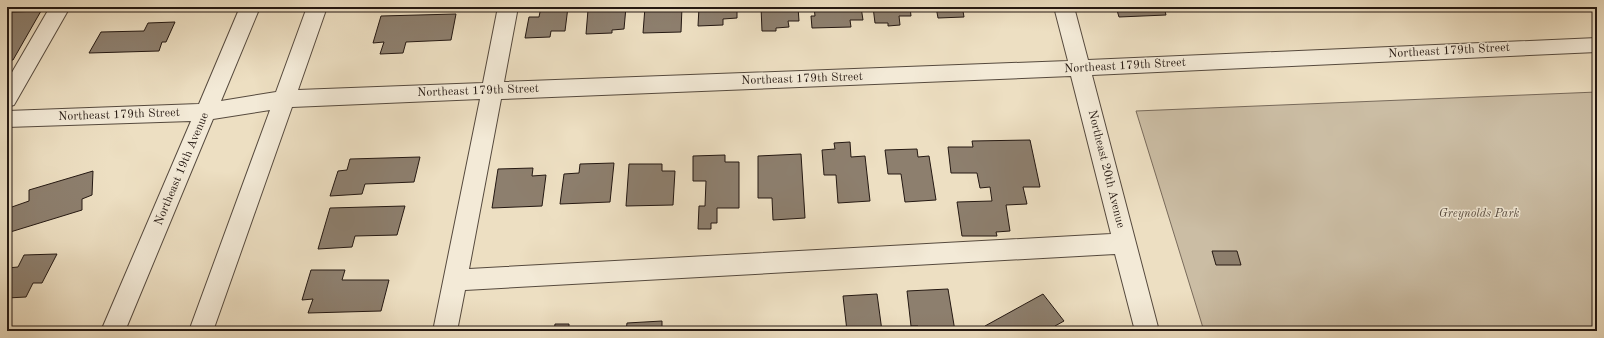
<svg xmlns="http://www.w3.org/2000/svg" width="1604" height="338" font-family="'Old Standard TT',serif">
<rect width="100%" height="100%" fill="#eddfc2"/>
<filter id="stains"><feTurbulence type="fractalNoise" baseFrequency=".005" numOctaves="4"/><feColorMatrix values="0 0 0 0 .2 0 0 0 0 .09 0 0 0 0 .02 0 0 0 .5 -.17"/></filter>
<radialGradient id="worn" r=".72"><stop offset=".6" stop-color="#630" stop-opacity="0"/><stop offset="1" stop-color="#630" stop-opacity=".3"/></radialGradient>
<!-- green -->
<path fill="#cbbda4" stroke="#786a5b" d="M1597,92V331H1204L1136,111Z"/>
<!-- building -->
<path fill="#8d7f6e" stroke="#241812" d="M541,7H568L565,31H551L550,37L525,38L529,17H539Z
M598,7H626L624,29L612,30V33L586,34L588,10L598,9Z
M645,7H682L681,32L643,33Z
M699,7H737V18L723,19V25L698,26Z
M761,7H798L799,21H788L789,27L776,28V31H762Z
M814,7H861L863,20H850L851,27L812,28L811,16H815Z
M873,7H910L911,16H899L900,25L888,26V23H875Z
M936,7H974V11H963L964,17L938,18Z
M1116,7H1170L1172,11H1165L1166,15L1119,17Z
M41,11L13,60H7V21L12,12Z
M456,14L451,40L406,42L403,53L380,54L384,42L373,43L381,16Z
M175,22L166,42H162L159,51L89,53L101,32L144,31L148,23Z
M1030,140L1040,187H1023L1027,204L1006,205L1010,231L996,232L997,236H962L957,202L992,201L990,187L980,188L977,173H951L948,147H973L972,141Z
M850,142L851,157L865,156L870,201L838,203L836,175H824L822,150L835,149L834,143Z
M917,149L918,157L929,156L936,200L905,202L901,174H888L885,150Z
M801,154L805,218L773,220L772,198H758V156Z
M725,155V162H739V208H717V223H711V229H698L699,206H705L706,181H693V156Z
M420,157L414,182L365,184L362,194L330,196L338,171L347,170L350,159Z
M614,163L610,202L560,204L564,174L579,173L580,164Z
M629,164H662V171H675L673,205L626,206Z
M533,168L532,176L546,175L542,206L492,208L498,169Z
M93,171L92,195L82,199V210L7,233L9,208L29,201V190Z
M405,206L397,235L355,236L352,247L318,249L330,208Z
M1212,251H1237L1241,265H1216Z
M57,254L42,283H33L26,297L7,298V268L18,267L24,255Z
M311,270H345L342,280H389L381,311L308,313L313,299L302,300Z
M948,289L955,331H919L918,326H911L907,291Z
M877,294L882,331H847L843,296Z
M1043,294L1064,321L1055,326L1058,331H988L985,326Z
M662,321V331H626L627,323Z
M555,324H569V331H554Z
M736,328V331H700V330Z
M808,328V331H773L791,330Z"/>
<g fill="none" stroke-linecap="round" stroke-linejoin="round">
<!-- minor casing -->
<g stroke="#564a3e" stroke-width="2">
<path id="minor" d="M50,7H70L14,105L7,107V81Z
M240,7H260L221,101L276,92L307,7H327L298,90L483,83L498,7H518L504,82L1068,61L1054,7H1074L1088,60L1597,38V52L1092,75L1159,331H1135L1115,254L465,290L457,331H433L480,99L292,107L213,331H189L270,110L213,119L125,331H101L191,121L7,127V111L199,104ZM1071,76L1111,234L469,269L501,99Z"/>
</g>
<!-- minor -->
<use href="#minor" fill="#f3ead7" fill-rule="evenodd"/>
</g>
<g text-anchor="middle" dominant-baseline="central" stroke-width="3" stroke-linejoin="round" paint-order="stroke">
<!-- street labels -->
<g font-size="12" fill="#241812" stroke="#f3ead7">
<text transform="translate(1449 51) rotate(-3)">Northeast 179th Street</text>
<text transform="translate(1125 66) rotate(-3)">Northeast 179th Street</text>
<text transform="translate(802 79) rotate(-2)">Northeast 179th Street</text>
<text transform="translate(478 91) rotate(-2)">Northeast 179th Street</text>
<text transform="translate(119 115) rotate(-2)">Northeast 179th Street</text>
<text transform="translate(182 169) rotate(-67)">Northeast 19th Avenue</text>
<text transform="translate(1106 169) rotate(76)">Northeast 20th Avenue</text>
</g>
<!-- park labels -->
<g font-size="12" font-style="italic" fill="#564a3e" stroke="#f3ead7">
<text x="1479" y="214">Greynolds Park</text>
</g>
</g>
<!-- margin -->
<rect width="1604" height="338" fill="none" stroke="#eddfc2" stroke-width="24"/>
<rect x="8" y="8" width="1588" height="322" fill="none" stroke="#241812" stroke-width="2"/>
<rect x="12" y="12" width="1580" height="314" fill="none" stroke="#241812"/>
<rect width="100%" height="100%" filter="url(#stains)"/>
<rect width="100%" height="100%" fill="url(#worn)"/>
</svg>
